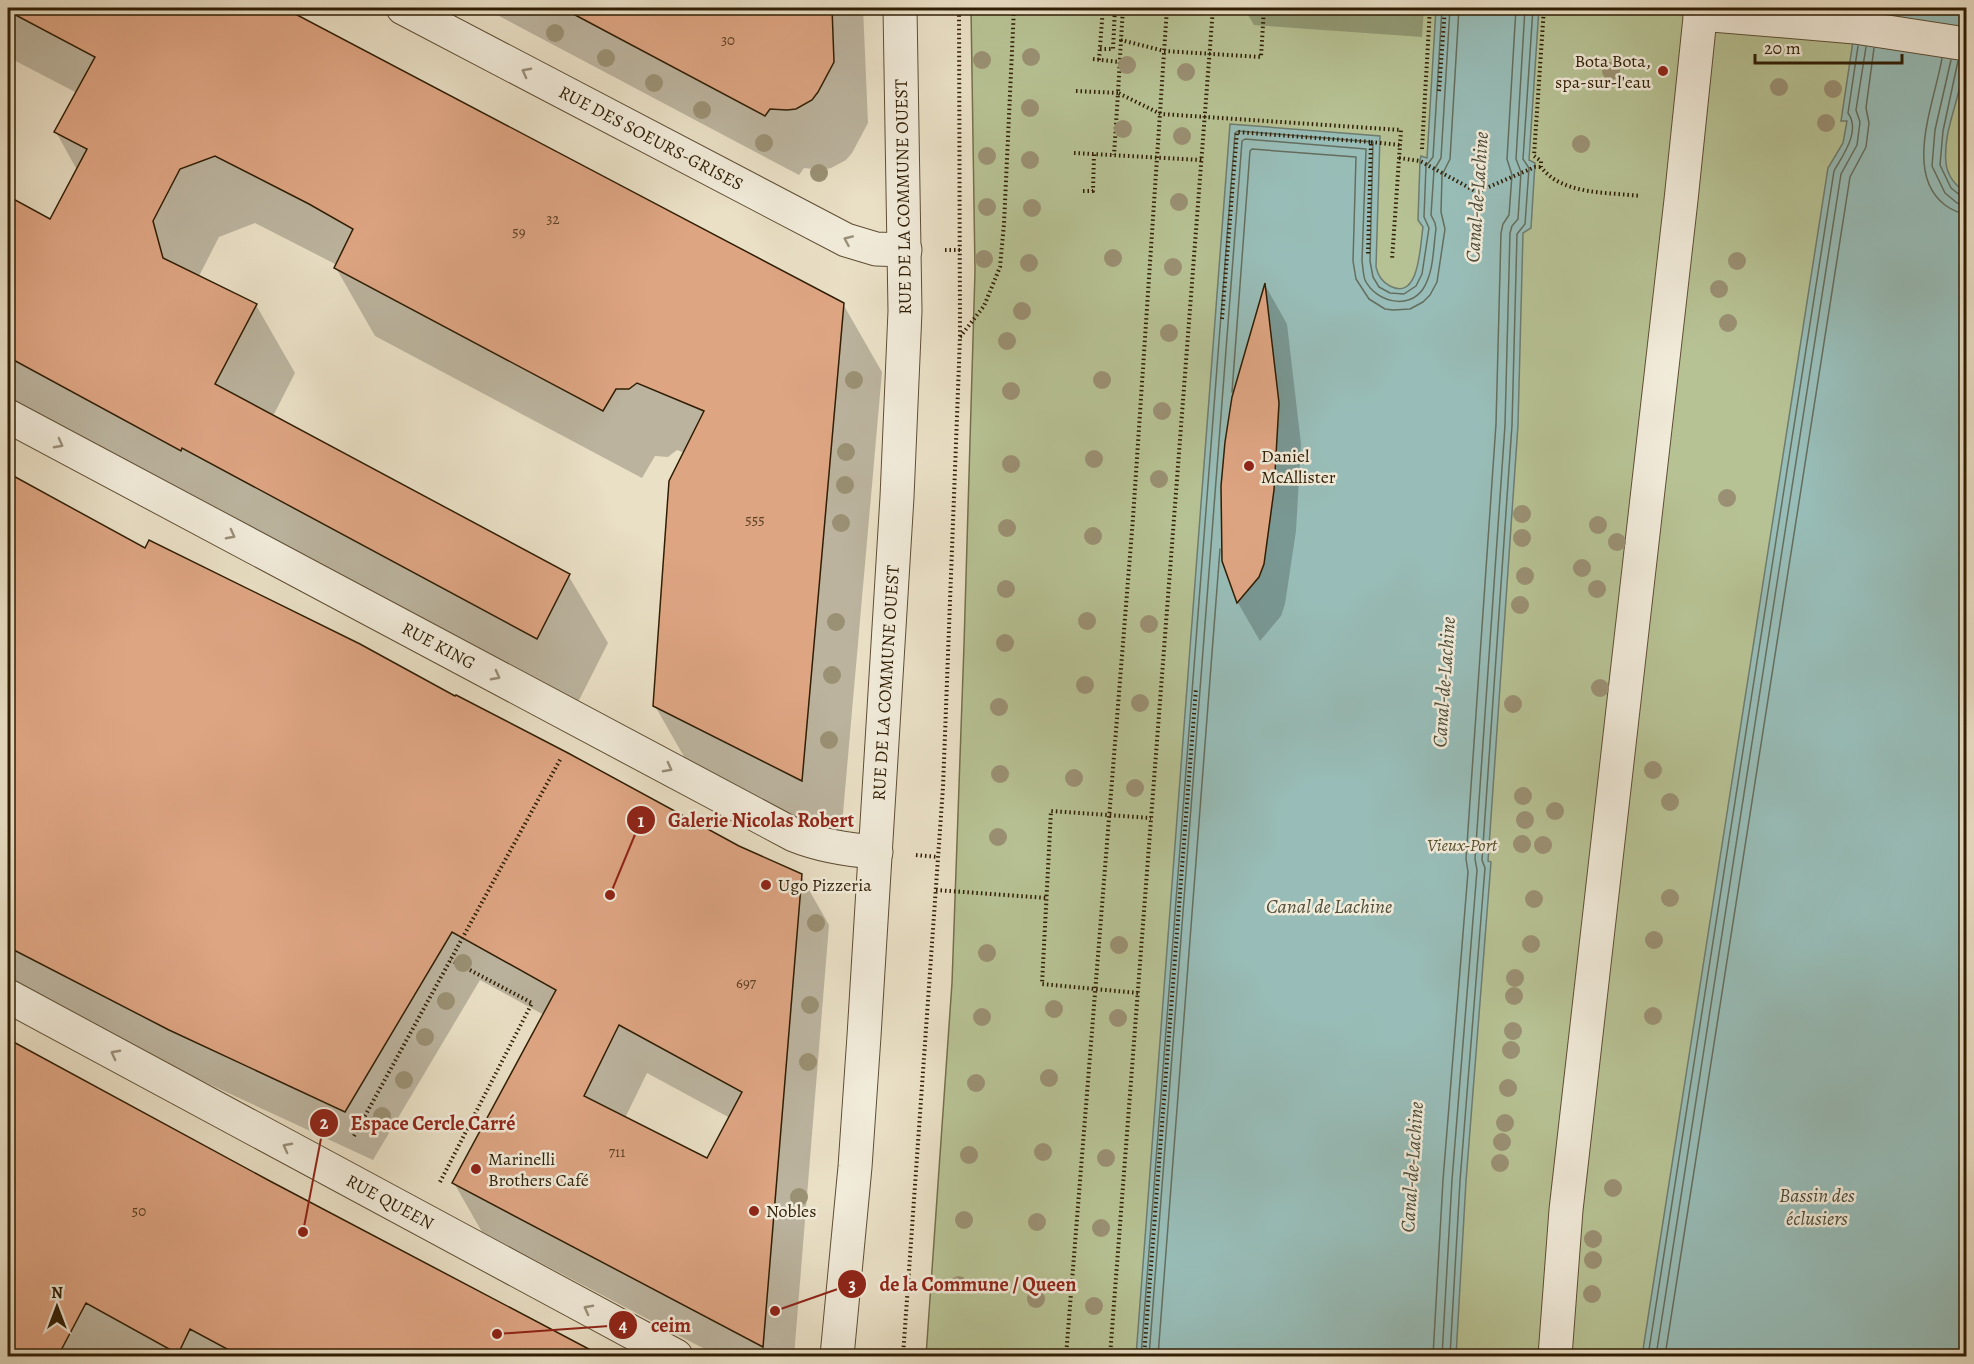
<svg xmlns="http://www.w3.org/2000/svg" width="1974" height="1364" font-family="Alegreya,serif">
<rect width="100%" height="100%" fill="#eae0c6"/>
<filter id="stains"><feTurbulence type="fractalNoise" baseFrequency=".00333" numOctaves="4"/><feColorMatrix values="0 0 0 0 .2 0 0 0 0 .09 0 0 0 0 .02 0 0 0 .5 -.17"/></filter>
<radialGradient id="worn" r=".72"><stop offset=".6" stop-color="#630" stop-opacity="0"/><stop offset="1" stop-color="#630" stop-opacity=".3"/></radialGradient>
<!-- green -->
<path fill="#b7c294" stroke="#74704c" stroke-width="1.5" d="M971,8H1966V1356H926L952,983L964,645L975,271Z"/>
<!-- water -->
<path fill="#98bdb8" stroke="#6e7d70" stroke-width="1.5" d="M1436,8H1539L1529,160L1535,163L1531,228L1523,233L1518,425L1488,861L1491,862L1466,1181L1456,1356H1136L1230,124L1380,136L1376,267C1378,276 1382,282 1390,286C1420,302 1420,244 1423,227L1418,220L1420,161L1421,156L1427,158Z
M1858,8H1966C1966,32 1966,57 1961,81C1956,108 1943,135 1946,163C1947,175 1956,187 1966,192V1356H1642L1828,168L1843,143L1847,121H1841Z"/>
<!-- shadow -->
<path fill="#0003" fill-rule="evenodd" d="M8,8H281L843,304L882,372L840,847L694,774L655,706L685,453L677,450L668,457L655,456L642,478L375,336L336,268L337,265L255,223L219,237L199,276L256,305L295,373L273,416L568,575L608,643L576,706L8,403V198L51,221L77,170L56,132L77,93L8,57Z
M484,8H863L868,123L852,153L846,160L831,168L822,170L804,168L799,175Z
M1244,8H1424L1422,37L1254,25Z
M1266,287L1287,324L1301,444L1296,531L1285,604L1281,616L1260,641L1238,603L1223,561L1234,397Z
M8,475L146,550L738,847L801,876L829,925L794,1356H718L482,1232L454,1183L544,1015L480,980L373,1160L198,1079L8,981ZM647,1073L730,1118L708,1160L625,1118Z
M8,1042L267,1182L599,1356H8Z"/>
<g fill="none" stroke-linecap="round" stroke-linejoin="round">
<!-- shore -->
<path stroke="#646e5e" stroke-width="1.5" d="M1942,58C1935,101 1903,173 1945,205C1952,210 1958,213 1966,214
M1951,60L1935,130L1932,166L1945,193L1957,203L1966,205
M1958,61L1943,131L1940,165L1951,188L1961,196L1966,197
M1232,392L1250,151L1252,149L1356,157L1353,261L1356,279L1369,299L1385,309L1393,310L1410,309L1423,302L1430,295L1437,282L1445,229L1441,212L1442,175L1450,159L1459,8
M1141,1356L1235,133L1238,131L1373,142L1370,261L1373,277L1379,287L1390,293L1404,294L1416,286L1422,274L1429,228L1424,217L1426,166L1433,157L1442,8
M1149,1356L1242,141L1245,139L1366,149L1362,261C1363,267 1363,274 1365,280C1375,301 1408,311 1423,289C1434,272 1433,249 1436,229L1435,223L1431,215L1434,170L1441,158L1450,8
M1158,1356L1220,549
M1433,1356L1443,1180L1468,872L1466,859L1496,424L1501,233L1503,224L1509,215L1512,175L1507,159L1516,8
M1442,1356L1452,1180L1477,870L1475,859L1505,425L1510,233L1512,226L1518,219L1521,172L1516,159L1525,8
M1450,1356L1460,1181L1485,868L1482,860L1512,425L1517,234L1525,224L1529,168L1523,159L1533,8
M1648,1356L1834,171C1843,155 1861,131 1848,113L1858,46
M1656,1356L1841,174L1857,145L1860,122L1856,110L1866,47
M1665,1356L1850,177L1866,147L1869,123L1866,108L1874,48"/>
</g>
<!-- building -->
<path fill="#dea583" stroke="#301e04" stroke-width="1.5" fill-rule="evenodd" d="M8,8H284L844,303L802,781L653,706L669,481L704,411L637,383L629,389H616L603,411L334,268L353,229L309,204L215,156L180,169L153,221L163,258L257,304L215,384L570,574L537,639L182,448L181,451L8,357V196L50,219L87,149L54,132L95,57L8,11Z
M562,8H832L834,62L818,92L812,100L796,109L787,110L770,109L765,116Z
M1265,283L1279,403L1274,490L1264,564L1259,577L1237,603L1222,561L1221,486L1225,442L1232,397Z
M8,473L145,548L149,540L360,644L455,696L456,695L568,753L739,846L802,874L763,1347L452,1183L556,990L452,932L345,1112L169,1030L8,947ZM619,1025L742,1092L707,1158L584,1096Z
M8,1039L268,1180L602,1356H240L190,1329L178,1354L86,1303L58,1356H8Z"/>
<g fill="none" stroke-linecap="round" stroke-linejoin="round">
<!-- minor casing -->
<g stroke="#5e4e34" stroke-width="35">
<g id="minor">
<path id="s1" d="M403,8L846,240L876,249L905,250"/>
<path d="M1700,14L1855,27L1966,44"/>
<path id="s2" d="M8,416L794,835C821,846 848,850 876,852"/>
<path id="s3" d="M8,996L676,1356"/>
<path id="s4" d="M837,1356L855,1167L864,1036L897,497L905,311L900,8"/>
<path d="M1555,1356L1566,1210L1681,200L1701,8"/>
</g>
</g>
<!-- path -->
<path stroke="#301e04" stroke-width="4" stroke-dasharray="1.5 3" stroke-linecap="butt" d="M1123,8L1121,40L1164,51L1261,57L1264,8
M1544,8L1534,156L1541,161V167C1562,195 1607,192 1640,196
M1121,40L1118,93L1161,114L1401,130L1392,260
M1100,49H1113L1115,8
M1093,59L1120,62
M1099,60L1103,8
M1076,91L1118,93L1114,155
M1439,91L1445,8
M1371,142L1400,145
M1422,149L1430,8
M1074,153L1202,160
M1399,158L1420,161L1477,192L1535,167H1541
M1083,191H1093L1094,154
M945,250H960
M1222,319L1237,132L1371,142L1368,256
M960,337L984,306L1000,267L1004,224L1014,8
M916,855L938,857
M936,890L1047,898
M1138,993L1042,984L1051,811L1151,818
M354,1136L561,758
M440,1182L532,1003L451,960
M903,1356L943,787L960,337L959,8
M1066,1356L1133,518L1167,8
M1110,1356L1213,8
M1144,1356L1196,688"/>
<!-- minor -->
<use href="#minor" stroke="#f1ebda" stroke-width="33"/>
</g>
<!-- trees -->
<g fill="#9a9073">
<circle cx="555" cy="33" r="9"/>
<circle cx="1031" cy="57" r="9"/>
<circle cx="606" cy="58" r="9"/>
<circle cx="982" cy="60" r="9"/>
<circle cx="1127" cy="65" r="9"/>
<circle cx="1611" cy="71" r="9"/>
<circle cx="1186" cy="72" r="9"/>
<circle cx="654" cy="83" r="9"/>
<circle cx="1779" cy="87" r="9"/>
<circle cx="1833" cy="89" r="9"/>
<circle cx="1030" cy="108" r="9"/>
<circle cx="702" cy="110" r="9"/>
<circle cx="1826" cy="123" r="9"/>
<circle cx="1123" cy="129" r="9"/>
<circle cx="1182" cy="136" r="9"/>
<circle cx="764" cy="143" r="9"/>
<circle cx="1581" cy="144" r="9"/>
<circle cx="987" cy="156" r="9"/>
<circle cx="1030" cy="160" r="9"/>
<circle cx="819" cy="173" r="9"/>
<circle cx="1179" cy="202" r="9"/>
<circle cx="987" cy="207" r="9"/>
<circle cx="1032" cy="208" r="9"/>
<circle cx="1113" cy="258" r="9"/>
<circle cx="984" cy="259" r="9"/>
<circle cx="1737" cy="261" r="9"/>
<circle cx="1029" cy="263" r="9"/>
<circle cx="1173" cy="267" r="9"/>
<circle cx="1719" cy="289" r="9"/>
<circle cx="1022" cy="311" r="9"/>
<circle cx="1728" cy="323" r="9"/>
<circle cx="1169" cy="333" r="9"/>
<circle cx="1007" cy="341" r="9"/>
<circle cx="854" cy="380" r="9"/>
<circle cx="1102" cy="380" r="9"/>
<circle cx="1011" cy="391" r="9"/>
<circle cx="1162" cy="411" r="9"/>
<circle cx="846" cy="452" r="9"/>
<circle cx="1094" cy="459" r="9"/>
<circle cx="1011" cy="464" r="9"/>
<circle cx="1159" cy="479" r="9"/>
<circle cx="845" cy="485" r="9"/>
<circle cx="1727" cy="498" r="9"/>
<circle cx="1522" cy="514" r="9"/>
<circle cx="841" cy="523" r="9"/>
<circle cx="1598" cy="525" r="9"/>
<circle cx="1007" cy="528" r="9"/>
<circle cx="1093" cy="536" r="9"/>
<circle cx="1522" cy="538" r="9"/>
<circle cx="1617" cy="542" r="9"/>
<circle cx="1582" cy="568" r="9"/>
<circle cx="1525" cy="576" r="9"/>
<circle cx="1006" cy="589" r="9"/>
<circle cx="1597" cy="589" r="9"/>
<circle cx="1520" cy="605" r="9"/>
<circle cx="1087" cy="621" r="9"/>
<circle cx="836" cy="622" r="9"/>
<circle cx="1149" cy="624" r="9"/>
<circle cx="1005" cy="643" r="9"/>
<circle cx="832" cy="675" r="9"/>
<circle cx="1085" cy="685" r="9"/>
<circle cx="1600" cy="688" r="9"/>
<circle cx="1140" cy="703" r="9"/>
<circle cx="1513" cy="704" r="9"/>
<circle cx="999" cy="707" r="9"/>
<circle cx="829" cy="740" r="9"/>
<circle cx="1653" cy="770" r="9"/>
<circle cx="1000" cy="774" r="9"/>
<circle cx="1074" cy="778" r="9"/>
<circle cx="1135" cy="788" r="9"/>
<circle cx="1523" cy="796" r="9"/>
<circle cx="1670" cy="802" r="9"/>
<circle cx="1555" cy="811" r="9"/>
<circle cx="1525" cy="820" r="9"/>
<circle cx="998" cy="837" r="9"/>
<circle cx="1522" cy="844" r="9"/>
<circle cx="1543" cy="845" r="9"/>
<circle cx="1670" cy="898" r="9"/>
<circle cx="1534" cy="899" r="9"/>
<circle cx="816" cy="923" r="9"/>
<circle cx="1654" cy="940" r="9"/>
<circle cx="1531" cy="944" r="9"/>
<circle cx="1119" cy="945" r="9"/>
<circle cx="987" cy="953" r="9"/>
<circle cx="463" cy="963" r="9"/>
<circle cx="1515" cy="978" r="9"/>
<circle cx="1514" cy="996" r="9"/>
<circle cx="446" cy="1001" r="9"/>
<circle cx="810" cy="1005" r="9"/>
<circle cx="1054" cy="1009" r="9"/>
<circle cx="1653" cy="1016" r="9"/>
<circle cx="982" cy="1017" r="9"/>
<circle cx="1118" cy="1018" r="9"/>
<circle cx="1513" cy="1031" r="9"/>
<circle cx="425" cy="1037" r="9"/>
<circle cx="1511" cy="1050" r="9"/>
<circle cx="808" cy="1062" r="9"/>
<circle cx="1049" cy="1078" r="9"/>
<circle cx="404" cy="1080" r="9"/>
<circle cx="976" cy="1083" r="9"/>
<circle cx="1508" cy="1088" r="9"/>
<circle cx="382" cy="1116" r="9"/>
<circle cx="1505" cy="1123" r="9"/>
<circle cx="1502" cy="1142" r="9"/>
<circle cx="1043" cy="1152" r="9"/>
<circle cx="969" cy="1155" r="9"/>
<circle cx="1106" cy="1158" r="9"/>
<circle cx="1500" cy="1163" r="9"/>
<circle cx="1613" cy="1188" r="9"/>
<circle cx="799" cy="1197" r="9"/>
<circle cx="964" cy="1220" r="9"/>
<circle cx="1037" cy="1222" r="9"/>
<circle cx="1101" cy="1228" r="9"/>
<circle cx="1593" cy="1239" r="9"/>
<circle cx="1593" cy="1260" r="9"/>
<circle cx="959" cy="1285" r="9"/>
<circle cx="1592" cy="1294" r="9"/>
<circle cx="1036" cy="1299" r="9"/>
<circle cx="1094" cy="1306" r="9"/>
</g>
<!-- one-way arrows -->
<defs><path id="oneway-chevron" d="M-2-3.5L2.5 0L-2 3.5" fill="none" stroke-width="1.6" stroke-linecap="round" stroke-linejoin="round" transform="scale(1.5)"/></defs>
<g stroke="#9a8f7a">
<use href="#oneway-chevron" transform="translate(526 72) rotate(-152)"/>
<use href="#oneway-chevron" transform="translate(848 240) rotate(-156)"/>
<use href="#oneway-chevron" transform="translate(59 444) rotate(28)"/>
<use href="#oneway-chevron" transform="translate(231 535) rotate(28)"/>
<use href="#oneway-chevron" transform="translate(496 676) rotate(28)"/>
<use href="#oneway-chevron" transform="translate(668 768) rotate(28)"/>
<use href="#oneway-chevron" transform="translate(115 1054) rotate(-152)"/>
<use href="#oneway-chevron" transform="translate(287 1147) rotate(-152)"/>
<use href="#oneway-chevron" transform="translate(588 1309) rotate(-152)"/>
</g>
<!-- markers -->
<g fill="#8f2418" stroke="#f1ebda" stroke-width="2">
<circle cx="1663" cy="71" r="6"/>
<circle cx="1249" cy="466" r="6"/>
<circle cx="766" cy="885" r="6"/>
<circle cx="476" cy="1169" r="6"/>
<circle cx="754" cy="1211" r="6"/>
</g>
<g text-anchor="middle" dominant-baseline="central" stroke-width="5" stroke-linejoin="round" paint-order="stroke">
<!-- number labels -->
<g font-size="15" fill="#5c4024">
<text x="728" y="40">30</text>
<text x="553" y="219">32</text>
<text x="519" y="232">59</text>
<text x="755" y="520">555</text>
<text x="746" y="983">697</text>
<text x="617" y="1152">711</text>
<text x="139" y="1211">50</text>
</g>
<!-- poi labels -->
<g font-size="18" fill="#301e04" stroke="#f1ebda" text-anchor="start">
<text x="1651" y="61" text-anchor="end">Bota Bota,<tspan x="1651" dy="21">spa-sur-l'eau</tspan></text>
<text x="1261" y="456">Daniel<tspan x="1261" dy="21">McAllister</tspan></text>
<text x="778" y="885">Ugo Pizzeria</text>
<text x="488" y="1159">Marinelli<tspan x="488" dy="21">Brothers Café</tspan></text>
<text x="766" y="1211">Nobles</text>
</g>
<!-- street labels -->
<g font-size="18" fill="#301e04" stroke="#f1ebda">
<text stroke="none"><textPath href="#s1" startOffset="280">RUE DES SOEURS-GRISES</textPath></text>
<text transform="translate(903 197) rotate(-91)">RUE DE LA COMMUNE OUEST</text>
<text stroke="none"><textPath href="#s2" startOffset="488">RUE KING</textPath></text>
<text stroke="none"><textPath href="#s4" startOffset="675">RUE DE LA COMMUNE OUEST</textPath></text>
<text stroke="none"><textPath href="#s3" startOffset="434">RUE QUEEN</textPath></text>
</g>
<!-- park labels -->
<g font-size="18" font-style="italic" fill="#584f2f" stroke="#f1ebda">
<text x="1462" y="845">Vieux-Port</text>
</g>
<!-- water labels -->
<g font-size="20" font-style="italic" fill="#4f4e3a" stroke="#f1ebda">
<text transform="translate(1477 197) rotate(-86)">Canal-de-Lachine</text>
<text transform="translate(1444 682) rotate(-86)">Canal-de-Lachine</text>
<text x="1329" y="906">Canal de Lachine</text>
<text transform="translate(1412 1167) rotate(-86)">Canal-de-Lachine</text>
<text x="1817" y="1195">Bassin des<tspan x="1817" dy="23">éclusiers</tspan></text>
</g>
</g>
<!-- callouts -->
<path fill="none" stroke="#8f2418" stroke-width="2" d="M610 895L641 820M303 1232L324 1123M775 1311L852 1284M497 1334L623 1325"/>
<g fill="#8f2418" stroke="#f1ebda" stroke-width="2">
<circle cx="610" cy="895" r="6"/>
<circle cx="303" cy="1232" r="6"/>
<circle cx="775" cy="1311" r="6"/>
<circle cx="497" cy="1334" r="6"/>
<circle cx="641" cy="820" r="15"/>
<circle cx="324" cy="1123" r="15"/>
<circle cx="852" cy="1284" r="15"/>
<circle cx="623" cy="1325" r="15"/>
</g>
<g font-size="18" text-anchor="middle" font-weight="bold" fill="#fff">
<text x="641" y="827">1</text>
<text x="324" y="1129">2</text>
<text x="852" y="1291">3</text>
<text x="623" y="1331">4</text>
</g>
<g font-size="20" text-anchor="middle" font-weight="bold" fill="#8f2418" stroke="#f1ebda" stroke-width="5" stroke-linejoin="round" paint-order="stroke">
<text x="761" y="827">Galerie Nicolas Robert</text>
<text x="433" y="1130">Espace Cercle Carré</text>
<text x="978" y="1291">de la Commune / Queen</text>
<text x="671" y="1332">ceim</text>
</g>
<!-- margin -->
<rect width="1974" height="1364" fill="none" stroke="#eae0c6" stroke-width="30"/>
<rect x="9" y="9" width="1956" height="1346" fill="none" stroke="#301e04" stroke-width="3"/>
<rect x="15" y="15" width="1944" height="1334" fill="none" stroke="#301e04" stroke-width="1.5"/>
<!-- north arrow -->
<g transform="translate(57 1307)" stroke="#f1ebda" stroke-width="4.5" paint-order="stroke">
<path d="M0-4.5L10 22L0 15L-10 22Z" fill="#301e04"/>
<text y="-9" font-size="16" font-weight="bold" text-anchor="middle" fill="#301e04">N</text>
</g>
<!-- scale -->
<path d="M1755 54v9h147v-9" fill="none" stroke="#301e04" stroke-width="3"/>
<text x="1764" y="54" font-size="18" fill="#301e04" stroke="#f1ebda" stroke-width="4.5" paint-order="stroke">20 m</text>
<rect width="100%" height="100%" filter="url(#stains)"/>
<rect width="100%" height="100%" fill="url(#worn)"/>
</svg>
